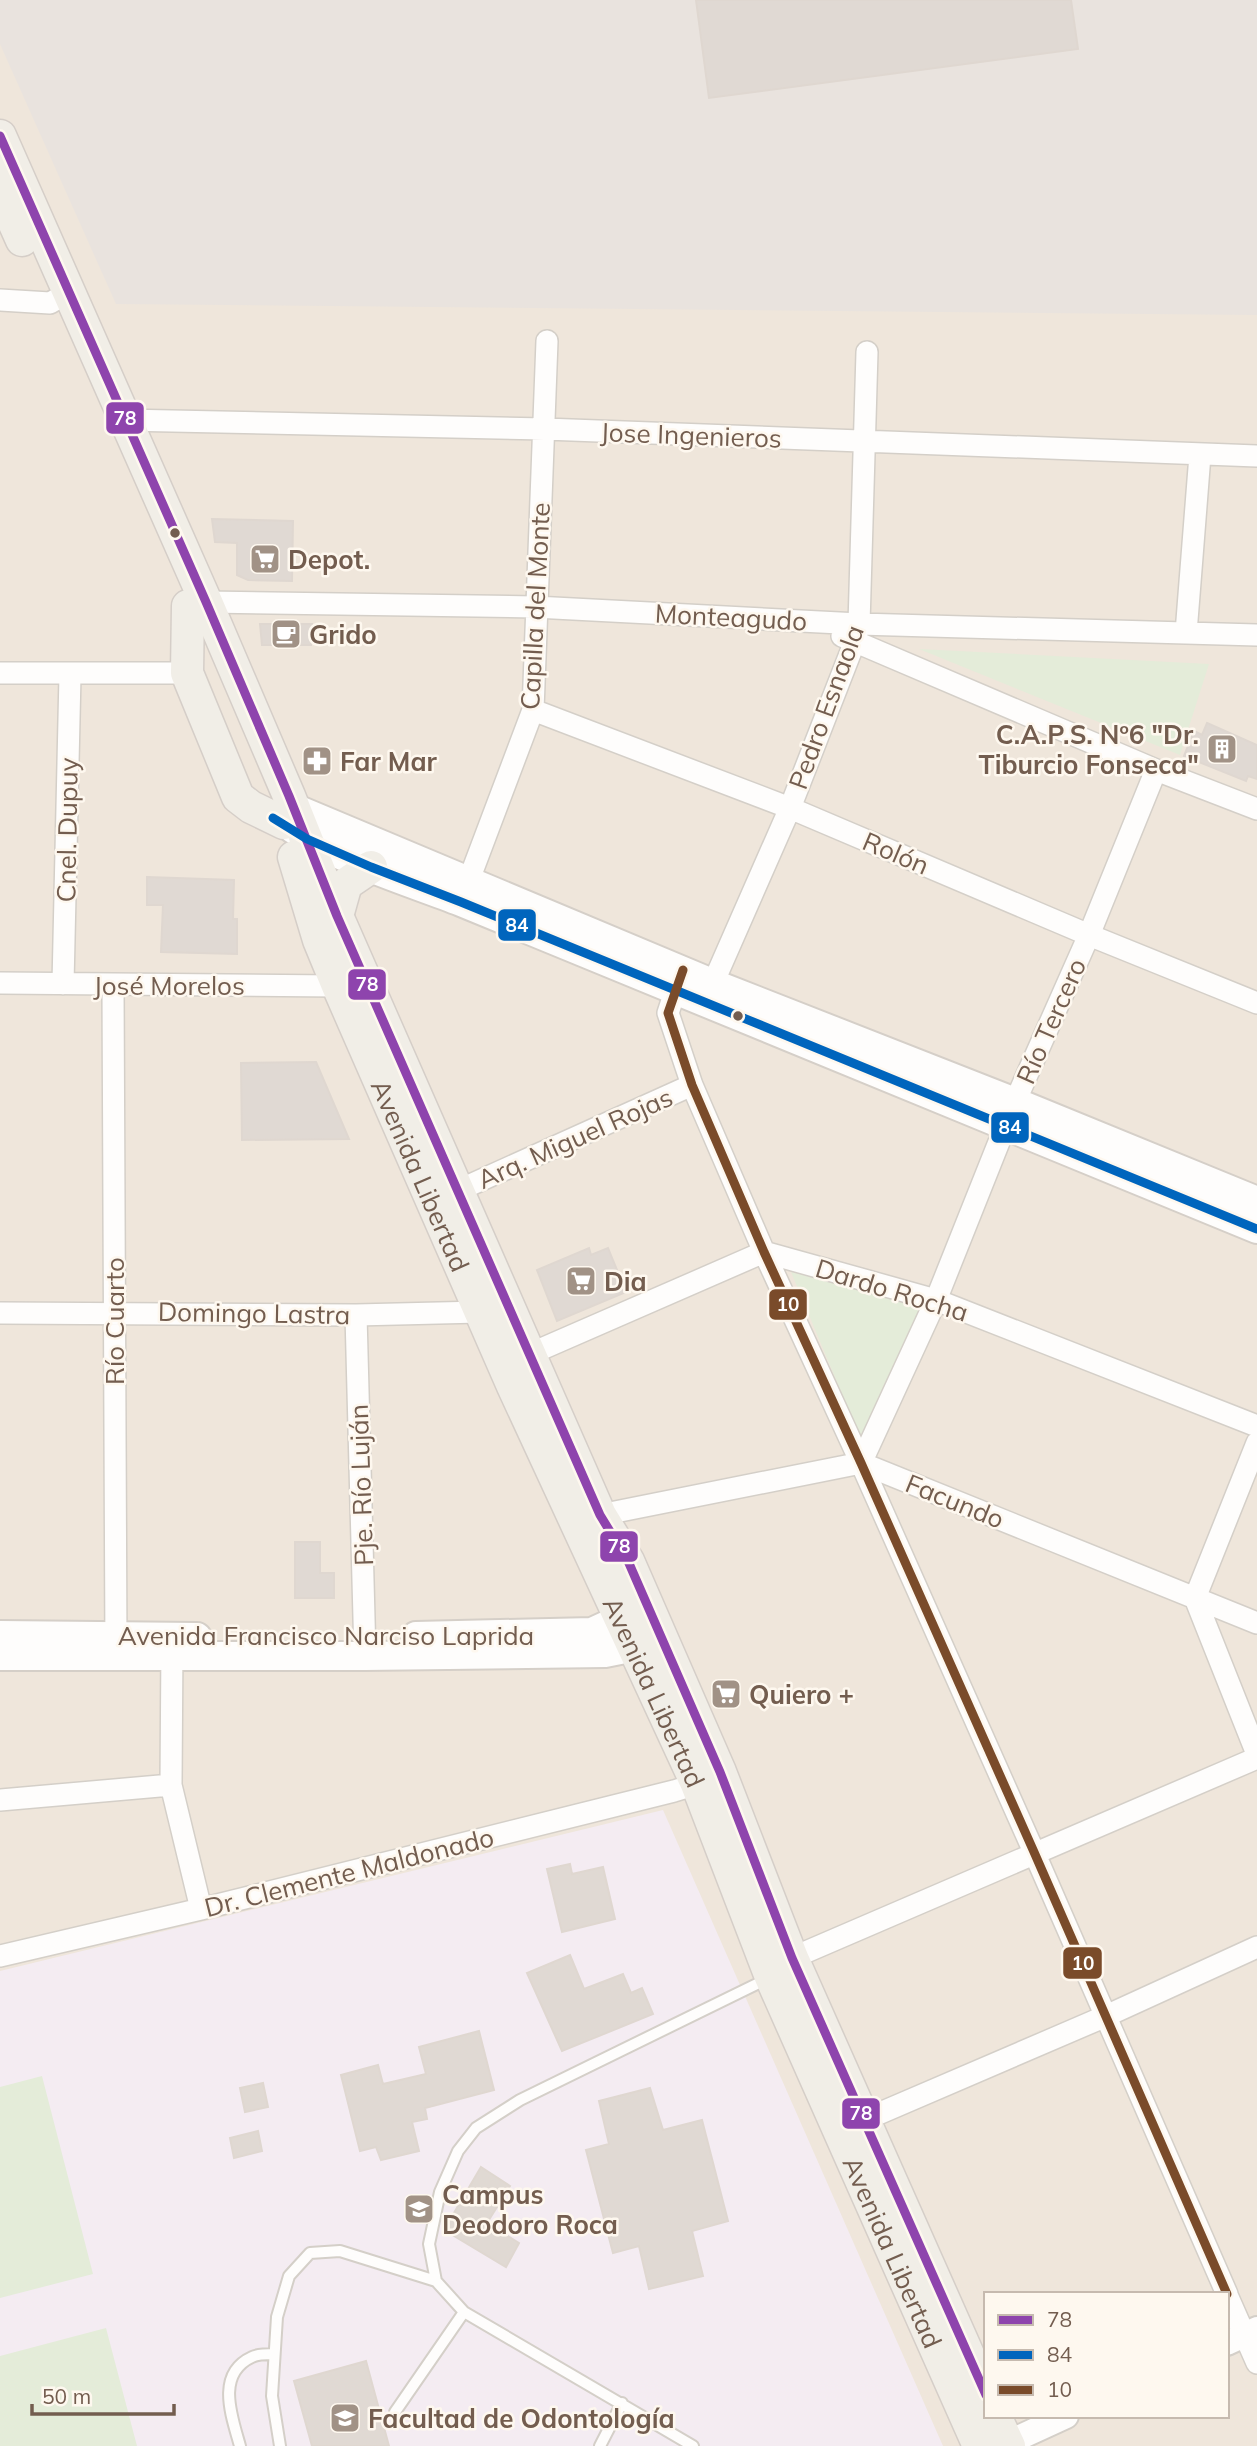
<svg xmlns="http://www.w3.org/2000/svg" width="1257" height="2446" font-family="Mulish,sans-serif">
<rect width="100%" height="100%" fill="#f7f3ed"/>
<!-- residential -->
<path fill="#efe6db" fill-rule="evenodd" d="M0,0H1257V2446H0ZM986,2294H1227V2416H986Z"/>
<!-- industrial -->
<path fill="#e9e3de" d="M0,0H1257V315L116,304L0,44Z"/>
<!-- education -->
<path fill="#f4ecf2" d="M663,1810L943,2446H0V1971Z"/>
<!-- green -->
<path fill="#e4ecd9" d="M919,649L1209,664L1180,755Z
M791,1272L928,1306L864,1447Z
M42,2076L93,2274L0,2298V2087Z
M106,2328L137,2446H0V2356Z"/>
<!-- building -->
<path fill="#e0d9d3" stroke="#dfd7d0" stroke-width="2" d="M696,0H1071L1078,49L709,98Z
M212,519L293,521L292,581L248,580L237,575V543L215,542Z
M260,624H312L311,645H262Z
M1207,723L1257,745V779L1248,776L1246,781L1184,756L1194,731L1202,735Z
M147,877L234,880L233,919H237V954L161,952L163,905H147Z
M316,1062L349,1139L242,1140L241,1063Z
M589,1248L591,1255L608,1248L626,1292L557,1321L537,1270Z
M295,1542H320V1573H334V1598H295Z
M570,1864L572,1874L603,1867L615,1919L562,1932L547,1869Z
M570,1955L584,1989L623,1974L631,1993L642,1988L653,2014L562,2051L527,1973Z
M479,2031L494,2090L425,2108L427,2119L412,2122L419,2151L381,2160L376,2147L360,2151L341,2075L378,2065L383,2084L426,2074L419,2047Z
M263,2083L268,2107L245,2112L240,2088Z
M650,2088L663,2130L702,2120L728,2221L692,2231L703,2276L649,2289L639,2246L613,2253L586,2150L609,2144L599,2101Z
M258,2131L262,2151L234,2158L230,2138Z
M481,2167L510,2186L487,2223L519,2243L506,2267L444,2230Z
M366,2361L389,2446H312L294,2381Z"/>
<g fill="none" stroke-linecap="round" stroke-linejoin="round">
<!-- service casing -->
<g stroke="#d4cfc8" stroke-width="14">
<path id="service" d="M436,2281L429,2244L440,2192L458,2151L476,2128L520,2100L769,1978
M395,2412L464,2312
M240,2446C232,2417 215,2374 252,2357C257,2354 267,2354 274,2354
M280,2446L272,2396L277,2317L289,2276L310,2253L340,2251L436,2281L464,2312L693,2446
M600,2446L622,2403"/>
</g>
<!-- minor casing -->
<g stroke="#d4cfc8" stroke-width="24">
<path id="minor" d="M0,300L50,303L69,292
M124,420L545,429L1257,456
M206,602L535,607L859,624L1257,635
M1186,633L1200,455
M842,636L1156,770L1257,809
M0,673H187
M533,710L790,808L1089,935L1257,1003
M464,893L533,710L547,341
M679,979L668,1013L692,1085L764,1252L861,1463L1034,1852L1227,2294
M0,983L338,986
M63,984L70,675
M113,985L116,1651
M707,997L790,808L855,641L859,624L867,352
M457,1191L692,1085
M0,1313L356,1315L480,1312L490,1307
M356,1315L365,1656
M530,1354L764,1252L936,1300L1257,1426
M1257,1443L1195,1598L1257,1754
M861,1463L936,1300L1015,1102L1089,935L1156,770
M600,1515L861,1463L1257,1623
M172,1643L171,1785L201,1909
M0,1800L171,1785
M0,1956L201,1909L674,1791L697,1784
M792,1958L1257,1758
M864,2120L1106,2016L1257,1947
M1227,2295L1257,2363"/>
</g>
<!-- tertiary casing -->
<g stroke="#d4cfc8" stroke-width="28">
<path id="tertiary" d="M1227,2343L1257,2329
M1001,2446L1066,2416"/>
</g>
<!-- secondary casing -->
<g stroke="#d5cfc8" stroke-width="32">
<path id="secondary" d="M294,808L714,984L1015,1102L1257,1201
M293,829C340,861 407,881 461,902L1257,1229
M0,1635L197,1637
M416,1636L592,1632L640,1610
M0,1656H365L605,1653L635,1647L653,1639"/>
</g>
<!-- primary casing -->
<g stroke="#d5cec8" stroke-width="35">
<g id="primary">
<path d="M0,136L206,602L289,796L337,916L600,1515L628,1561L720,1772L792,1958L986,2395"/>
<path d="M0,191L22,240"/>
<path d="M188,606L187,673L238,797L251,807L284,823"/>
<path id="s1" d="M294,857L319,940L338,986L513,1386L697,1784L771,1977L979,2446"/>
<path d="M337,916L346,884L371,867"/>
<path d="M995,2416L1009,2446"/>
</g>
</g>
<!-- service -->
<use href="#service" stroke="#fefdfc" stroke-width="10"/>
<!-- minor -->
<use href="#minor" stroke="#fefdfc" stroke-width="21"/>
<!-- tertiary -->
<use href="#tertiary" stroke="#fefdfc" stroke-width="24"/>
<!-- secondary -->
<use href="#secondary" stroke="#fefdfc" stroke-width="28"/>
<!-- primary -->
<use href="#primary" stroke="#f1eee7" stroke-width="32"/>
<!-- bus-1 casing -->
<g stroke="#fef8ef" stroke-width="14">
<path id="bus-1" d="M0,136L206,602L289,796L337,916L600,1515L628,1561L720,1772L792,1958L986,2395"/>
</g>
<!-- bus-2 casing -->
<g stroke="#fef8ef" stroke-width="14">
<path id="bus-2" d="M273,818L307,839L371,867L461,902L1257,1229"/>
</g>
<!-- bus-3 casing -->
<g stroke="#fef8ef" stroke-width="14">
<path id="bus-3" d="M683,970L668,1013L692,1085L764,1252L861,1463L1034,1852L1227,2294"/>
</g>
<!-- bus-1 -->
<use href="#bus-1" stroke="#8e44ad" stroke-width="9"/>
<!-- bus-2 -->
<use href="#bus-2" stroke="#0065bd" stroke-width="9"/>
<!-- bus-3 -->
<use href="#bus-3" stroke="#7a4b2a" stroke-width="9"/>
</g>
<!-- icons -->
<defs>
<g id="supermarket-square" transform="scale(1.575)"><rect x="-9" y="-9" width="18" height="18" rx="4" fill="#a19286" stroke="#fef8ef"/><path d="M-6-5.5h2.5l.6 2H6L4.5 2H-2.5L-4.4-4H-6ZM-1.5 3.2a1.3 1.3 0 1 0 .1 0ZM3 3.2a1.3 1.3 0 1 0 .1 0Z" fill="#fff"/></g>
<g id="cafe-square" transform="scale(1.575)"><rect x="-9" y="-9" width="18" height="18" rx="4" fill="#a19286" stroke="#fef8ef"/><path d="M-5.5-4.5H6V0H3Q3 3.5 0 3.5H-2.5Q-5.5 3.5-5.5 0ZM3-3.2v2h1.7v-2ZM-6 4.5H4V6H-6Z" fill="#fff"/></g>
<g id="building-square" transform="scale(1.575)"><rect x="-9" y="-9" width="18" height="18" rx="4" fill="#a19286" stroke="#fef8ef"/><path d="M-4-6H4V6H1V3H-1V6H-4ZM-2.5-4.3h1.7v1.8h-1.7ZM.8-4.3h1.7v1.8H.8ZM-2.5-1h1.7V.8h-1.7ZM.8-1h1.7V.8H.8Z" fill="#fff"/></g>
<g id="pharmacy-square" transform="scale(1.575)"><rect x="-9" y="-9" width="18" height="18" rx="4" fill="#a19286" stroke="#fef8ef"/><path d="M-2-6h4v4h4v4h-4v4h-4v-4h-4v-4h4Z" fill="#fff"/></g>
<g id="university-square" transform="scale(1.575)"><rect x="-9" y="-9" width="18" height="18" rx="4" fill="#a19286" stroke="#fef8ef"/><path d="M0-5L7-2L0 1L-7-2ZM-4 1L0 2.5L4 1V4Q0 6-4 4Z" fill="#fff"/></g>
</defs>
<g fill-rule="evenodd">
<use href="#supermarket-square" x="265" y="559"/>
<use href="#cafe-square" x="286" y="634"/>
<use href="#building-square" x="1222" y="749"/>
<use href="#pharmacy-square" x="317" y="761"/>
<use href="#supermarket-square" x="581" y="1281"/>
<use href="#supermarket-square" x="726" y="1694"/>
<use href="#university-square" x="419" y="2209"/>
<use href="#university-square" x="345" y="2418"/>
</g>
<!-- markers -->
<g fill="#735d4f" stroke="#fef8ef" stroke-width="2.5">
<circle cx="175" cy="533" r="6"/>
<circle cx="738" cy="1016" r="6"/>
</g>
<g text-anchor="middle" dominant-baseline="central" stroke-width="5" stroke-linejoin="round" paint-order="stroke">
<!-- street labels -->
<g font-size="26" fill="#735d4f" stroke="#fef8ef">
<text transform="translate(691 435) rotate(2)">Jose Ingenieros</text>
<text transform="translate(535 606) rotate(-87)">Capilla del Monte</text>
<text transform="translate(731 617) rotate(3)">Monteagudo</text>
<text transform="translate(826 707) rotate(-70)">Pedro Esnaola</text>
<text transform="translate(67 830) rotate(-89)">Cnel. Dupuy</text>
<text transform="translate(896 853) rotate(23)">Rolón</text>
<text x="169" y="985">José Morelos</text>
<text transform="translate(1051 1021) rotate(-66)">Río Tercero</text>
<text transform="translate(575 1138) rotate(-24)">Arq. Miguel Rojas</text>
<text stroke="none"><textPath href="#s1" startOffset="343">Avenida Libertad</textPath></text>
<text transform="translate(892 1290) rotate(17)">Dardo Rocha</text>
<text transform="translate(254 1313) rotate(1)">Domingo Lastra</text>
<text transform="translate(114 1321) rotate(-90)">Río Cuarto</text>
<text transform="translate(361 1485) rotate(-92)">Pje. Río Luján</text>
<text transform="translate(955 1501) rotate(22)">Facundo</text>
<text x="326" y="1635">Avenida Francisco Narciso Laprida</text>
<text stroke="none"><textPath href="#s1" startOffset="910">Avenida Libertad</textPath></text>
<text transform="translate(349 1872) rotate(-14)">Dr. Clemente Maldonado</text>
<text stroke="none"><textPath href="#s1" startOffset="1519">Avenida Libertad</textPath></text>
</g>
<!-- poi labels -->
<g font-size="26" font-weight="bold" fill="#735d4f" stroke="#fef8ef" text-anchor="start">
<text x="288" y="559">Depot.</text>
<text x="309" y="634">Grido</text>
<text x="1199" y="734" text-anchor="end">C.A.P.S. Nº6 "Dr.<tspan x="1199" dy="30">Tiburcio Fonseca"</tspan></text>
<text x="340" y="761">Far Mar</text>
<text x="604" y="1281">Dia</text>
<text x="749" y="1694">Quiero +</text>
<text x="442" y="2194">Campus<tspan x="442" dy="30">Deodoro Roca</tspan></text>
<text x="368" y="2418">Facultad de Odontología</text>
</g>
</g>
<g stroke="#fef8ef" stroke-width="2.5">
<rect x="105" y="401" width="40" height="34" rx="7" fill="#8e44ad"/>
<rect x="497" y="908" width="40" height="34" rx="7" fill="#0065bd"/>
<rect x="347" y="968" width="40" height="33" rx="7" fill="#8e44ad"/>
<rect x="990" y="1111" width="40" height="33" rx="7" fill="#0065bd"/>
<rect x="768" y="1288" width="40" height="33" rx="7" fill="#7a4b2a"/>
<rect x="599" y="1530" width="40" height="33" rx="7" fill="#8e44ad"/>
<rect x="1062" y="1946" width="41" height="34" rx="7" fill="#7a4b2a"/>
<rect x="841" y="2097" width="40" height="33" rx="7" fill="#8e44ad"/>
</g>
<g font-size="19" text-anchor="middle" font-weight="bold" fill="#fff">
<text x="125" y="425">78</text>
<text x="517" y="932">84</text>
<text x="367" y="991">78</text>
<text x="1010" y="1134">84</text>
<text x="788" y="1311">10</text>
<text x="619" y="1553">78</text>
<text x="1083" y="1970">10</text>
<text x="861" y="2120">78</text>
</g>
<!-- legend -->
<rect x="984" y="2292" width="245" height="126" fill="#fef8ef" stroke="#c6baaf" stroke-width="2"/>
<rect x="998" y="2315" width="35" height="10" fill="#8e44ad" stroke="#c6baaf" stroke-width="2"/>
<text x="1047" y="2327" font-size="21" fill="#735d4f">78</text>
<rect x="998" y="2350" width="35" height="10" fill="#0065bd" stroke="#c6baaf" stroke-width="2"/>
<text x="1047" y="2362" font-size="21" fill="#735d4f">84</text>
<rect x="998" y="2385" width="35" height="10" fill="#7a4b2a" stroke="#c6baaf" stroke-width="2"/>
<text x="1047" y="2397" font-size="21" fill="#735d4f">10</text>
<!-- scale -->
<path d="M32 2404v10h142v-10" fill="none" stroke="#735d4f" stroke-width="3.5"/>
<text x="42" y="2404" font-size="21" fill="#735d4f" stroke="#fef8ef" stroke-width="5" paint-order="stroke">50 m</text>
</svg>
